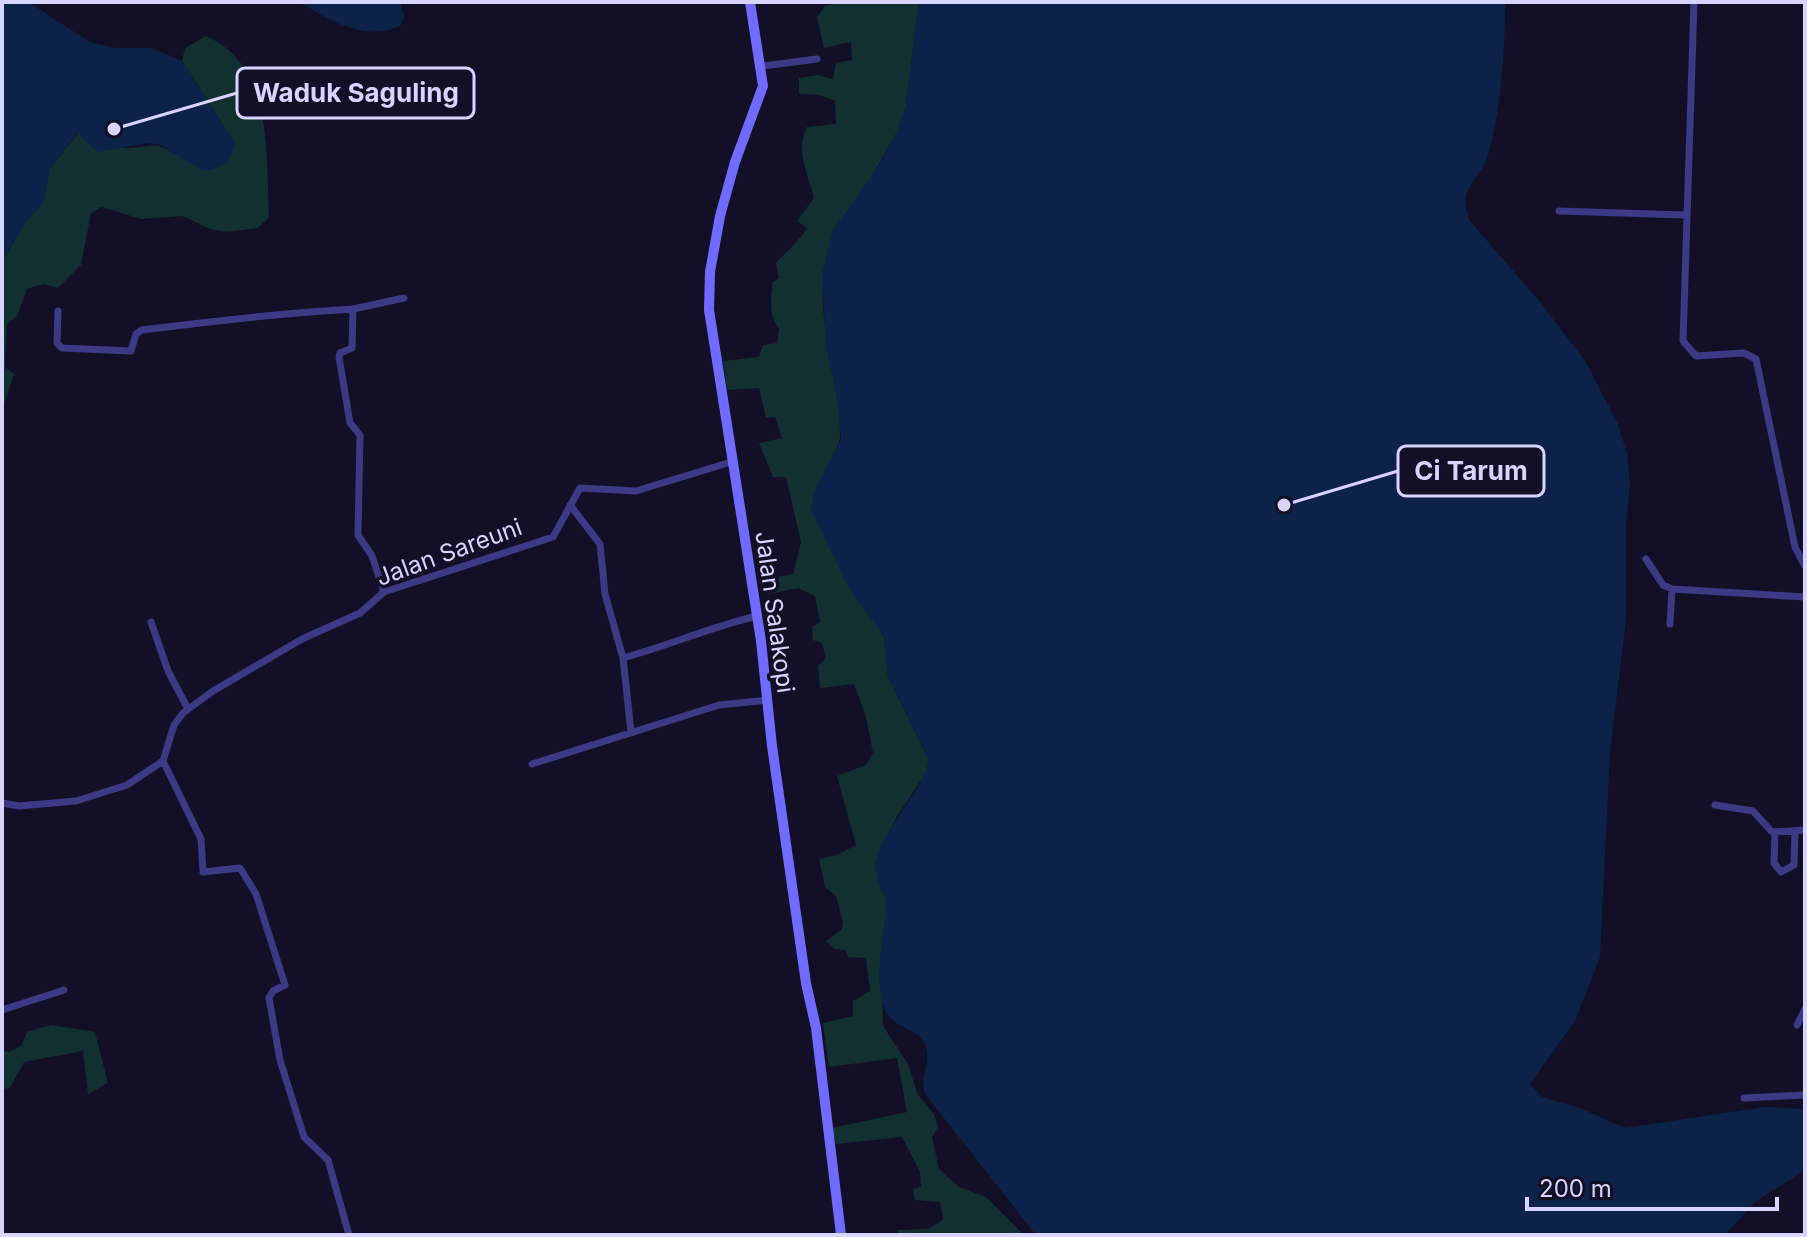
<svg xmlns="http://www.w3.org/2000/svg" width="1807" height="1237" font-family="Inter,sans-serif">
<rect width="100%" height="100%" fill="#130f26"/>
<!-- green -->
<path fill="#12302f" d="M844,2H919L906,105L897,132L826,258C813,318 841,376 840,436C840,450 815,484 811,510L884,636L888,676L929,760L926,773L896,818L875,864L887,906L881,966L883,1026L908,1064L918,1095L934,1114L938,1127L932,1137L939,1169L959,1187L986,1197L1024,1235H898L897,1230L927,1229L943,1220L940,1202L915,1200L913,1190L921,1186L920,1172L902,1137L836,1144L832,1128L907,1112L897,1058L829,1067L823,1023L853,1016V1001L870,991L866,958L848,957L845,950L835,949L826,941L841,930L843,923L836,896L825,887L819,859L837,855L856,845L837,776L866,765L873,753L866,717L854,684L820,688L818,666L826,658L822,643L813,640L812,627L820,622L815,596L798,588L768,594L766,579L793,574L801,542L786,477H773L759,443L782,438L775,417L766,418L759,388L727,390L723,361L759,357L763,345L777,343L779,328C768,316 771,297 773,282L779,278L776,263C784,254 802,238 807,228L797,221L814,198C808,174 795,151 807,127L836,124L835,101L820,95L799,94V78L818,75L833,79L836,63L852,60L851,42L824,48L817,17L825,6Z
M206,36C274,65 266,156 269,217L258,228L227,232L210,229L183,216L141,219L101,207L91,213L81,265L58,288L43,284L27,289L17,316L7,324L5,367L14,374L2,410V262L26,221L43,203L50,169L78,133C92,137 114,149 129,148C149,148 154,140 173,153L235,143L182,61L185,48Z
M51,1025L95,1032L108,1083L88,1094L83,1051L24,1062L10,1088L2,1089V1050L9,1052L21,1046L27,1032Z"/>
<!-- water -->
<path fill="#0c2248" d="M2,2H28L90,42L116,48H152L182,61L235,143C232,161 220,169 202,171L161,145L147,143L98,152L77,133L50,169L43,203L26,221L2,262Z
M301,2H400L404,16L401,25C371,43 327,21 301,2Z
M919,2H1505C1506,41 1500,118 1488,155C1478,185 1456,186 1470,221L1541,303L1585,361L1618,424L1627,453L1630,485L1626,524V620L1610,752L1600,957L1575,1021L1530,1084L1542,1097L1577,1107L1625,1128L1765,1107L1805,1109V1170L1755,1202L1725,1235H1036L925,1094C919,1077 931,1063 926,1047C919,1027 894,1029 886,1012C872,982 884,940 886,909C887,892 872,878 876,862C885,824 920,798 929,760L888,676L884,636L849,589L811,510L814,492L841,440L838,402L826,346L822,274L833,230L878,167L897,132L906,105Z"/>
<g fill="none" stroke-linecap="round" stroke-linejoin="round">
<!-- street -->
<path stroke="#3d3a85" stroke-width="7" d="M1694,2L1683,341L1696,356L1744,353L1756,359L1795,547L1805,566
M763,66L817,59
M1559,211L1684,215
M58,311L57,343L62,348L131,351L136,334L142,330C213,321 282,313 353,309
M570,505L600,544L605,594L623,658L631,732
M1646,559L1663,585L1672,589L1805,597
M384,592L372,556L358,535L360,435L350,423L339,357L340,353L352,348L353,309L404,298
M151,622L168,671L188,709
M1670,624L1672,589
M623,658C668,646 710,627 757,616
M163,761L174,725L183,713L213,691L302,639L360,613L384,592L553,537L580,488L636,491L731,462
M163,761L201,839L203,872L240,868L256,894L285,985L273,991L269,998L280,1060L304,1137L328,1160L349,1235
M532,764L719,705L768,700
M2,803L19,806L76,801L127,785L163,761
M1715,805L1753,811L1772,832L1805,830
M1775,832L1774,863L1781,872L1794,865L1795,831
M2,1010L64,990
M1797,1025L1805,1009
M1744,1098L1805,1095"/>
<!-- secondary -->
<path stroke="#6f6bff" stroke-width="10" d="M750,2L763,86L735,162L720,216L710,272L709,310L761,641L772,746L806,983L816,1028L841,1235"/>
</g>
<g text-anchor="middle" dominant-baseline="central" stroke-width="7" stroke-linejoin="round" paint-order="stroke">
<!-- street labels -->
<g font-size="24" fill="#d9d4ff" stroke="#130f26">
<text transform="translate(449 552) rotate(-20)">Jalan Sareuni</text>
<text transform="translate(775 612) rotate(82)">Jalan Salakopi</text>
</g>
</g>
<!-- callouts -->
<path fill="none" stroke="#d9d4ff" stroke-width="3" d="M114 129L237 93M1284 505L1398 471"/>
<g fill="#d9d4ff" stroke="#130f26" stroke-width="3">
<circle cx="114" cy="129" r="8"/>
<circle cx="1284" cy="505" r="8"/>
</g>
<g fill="#130f26" stroke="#d9d4ff" stroke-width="3">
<rect x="237" y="68" width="237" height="50" rx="8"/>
<rect x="1398" y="446" width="146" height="50" rx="8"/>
</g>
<g font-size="26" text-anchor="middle" font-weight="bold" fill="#d9d4ff">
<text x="356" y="102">Waduk Saguling</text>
<text x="1471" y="480">Ci Tarum</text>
</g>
<!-- border -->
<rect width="1807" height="1237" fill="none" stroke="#d9d4ff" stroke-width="8"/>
<!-- scale -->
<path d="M1527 1197v12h250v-12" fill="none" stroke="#d9d4ff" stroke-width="4"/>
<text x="1539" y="1197" font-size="24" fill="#d9d4ff" stroke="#130f26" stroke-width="6" paint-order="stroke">200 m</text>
</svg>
